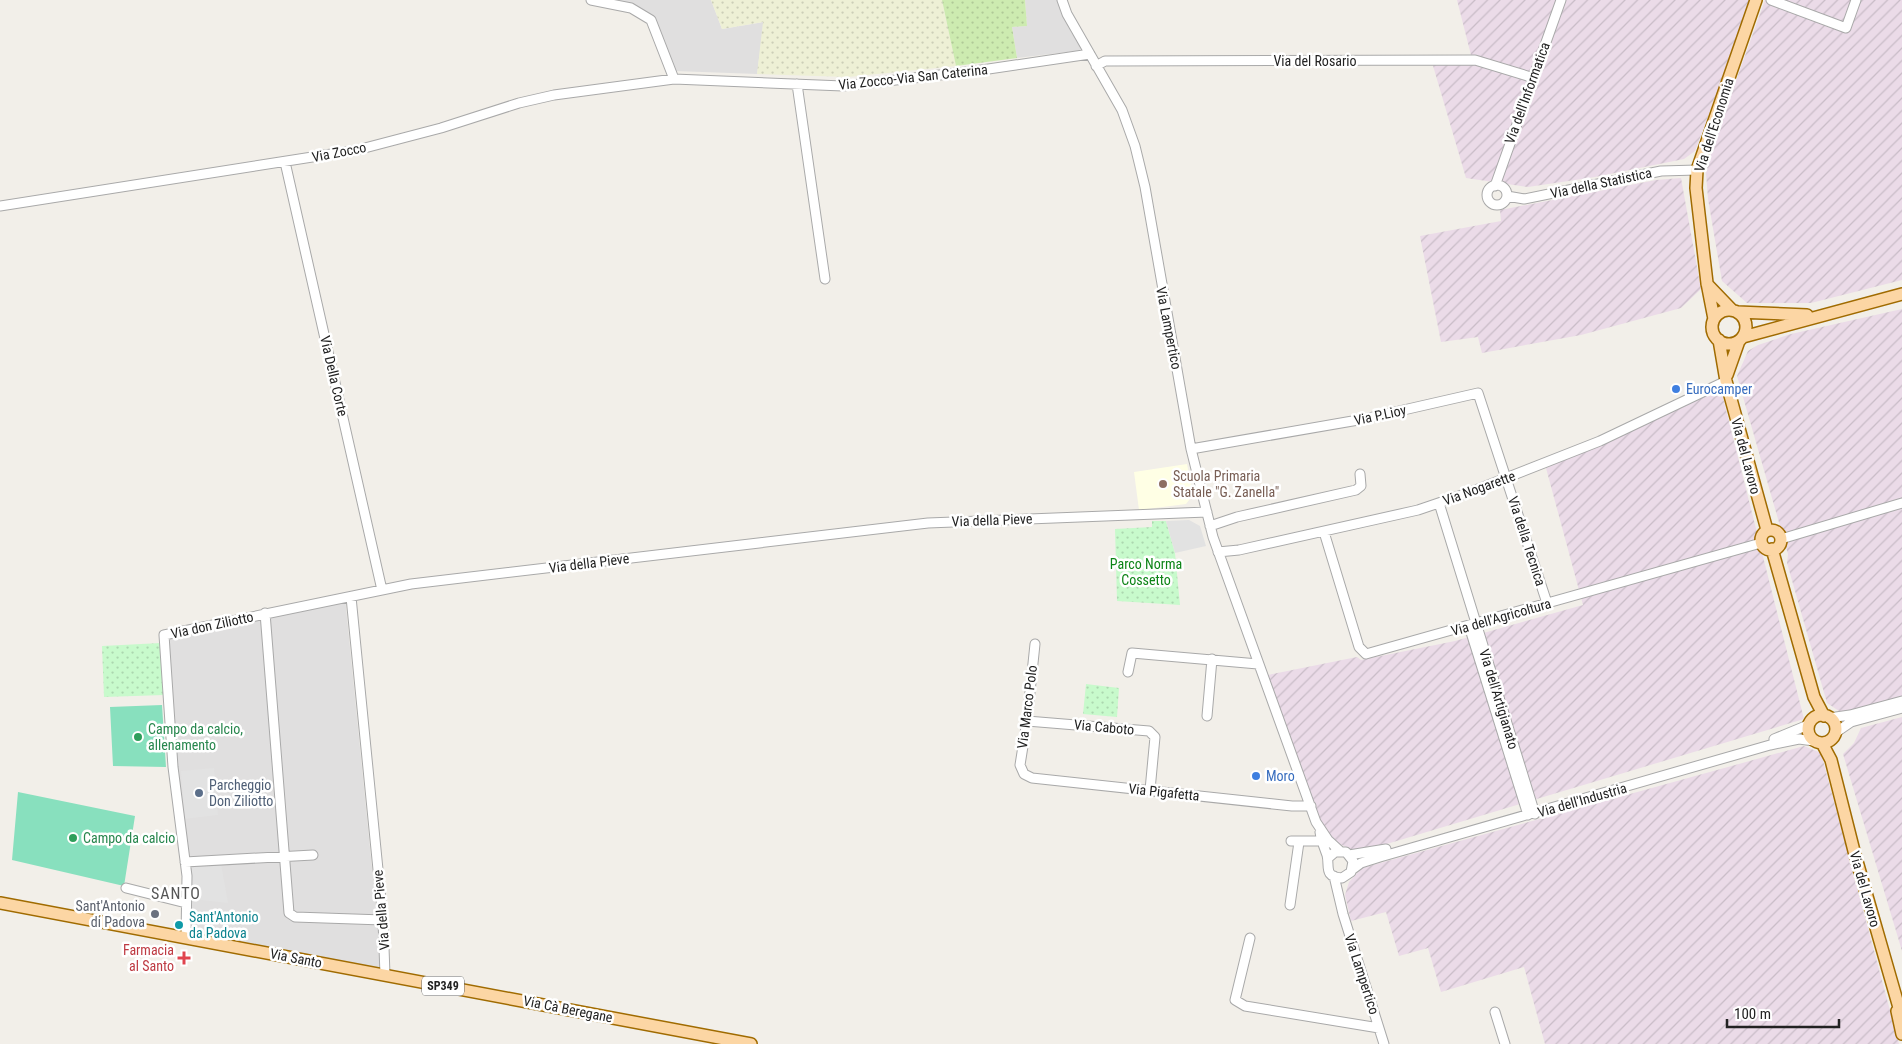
<svg xmlns="http://www.w3.org/2000/svg" width="1902" height="1044" font-family="'Roboto Condensed',sans-serif">
<defs>
<pattern id="industrial-furrows" width="10" height="10" patternUnits="userSpaceOnUse" patternTransform="scale(1.25)"><rect width="10" height="10" fill="#ebdbe8"/><path d="M-1 1l2-2M0 10L10 0M9 11l2-2" fill="none" stroke="#c9bcc7"/></pattern>
<pattern id="farmland-dots" width="8" height="8" patternUnits="userSpaceOnUse" patternTransform="scale(1.25)"><rect width="8" height="8" fill="#eef0d5"/><path d="M2 2h.1M6 6h.1" fill="none" stroke="#ccceb7" stroke-width="1.8" stroke-linecap="round"/></pattern>
<pattern id="grass-dots" width="8" height="8" patternUnits="userSpaceOnUse" patternTransform="scale(1.25)"><rect width="8" height="8" fill="#cdebb0"/><path d="M2 2h.1M6 6h.1" fill="none" stroke="#b0c997" stroke-width="1.8" stroke-linecap="round"/></pattern>
<pattern id="park-dots" width="8" height="8" patternUnits="userSpaceOnUse" patternTransform="scale(1.25)"><rect width="8" height="8" fill="#c8facc"/><path d="M2 2h.1M6 6h.1" fill="none" stroke="#acd6af" stroke-width="1.8" stroke-linecap="round"/></pattern>
</defs>
<rect width="100%" height="100%" fill="#f2efe9"/>
<!-- residential -->
<path fill="#e0dfdf" d="M612,0H711L722,29L764,22L757,74L675,71L653,15Z
M1025,0H1057L1071,32L1084,50L1017,58L1012,27L1027,26Z
M345,597L382,968L191,934L165,635Z"/>
<!-- industrial -->
<path fill="url(#industrial-furrows)" d="M1457,0H1752L1695,151L1684,159L1595,177L1528,187L1466,178L1431,59H1472Z
M1765,0H1902V280L1811,303H1747L1722,281L1708,199L1706,173L1713,145Z
M1681,178L1701,289L1681,308L1581,335L1482,353L1478,337L1441,342L1420,236L1501,221L1500,210L1656,180Z
M1902,309V698L1842,713L1827,703L1787,563L1788,554L1737,376L1748,351L1758,345L1791,334Z
M1713,391L1722,394L1804,719L1380,846L1353,850L1333,841L1322,827L1268,675L1357,657L1361,660L1455,641L1583,605L1546,468Z
M1902,717V951L1843,754L1854,743L1861,728Z
M1804,746L1821,753L1899,1044H1545L1524,967L1441,992L1428,948L1399,956L1386,912L1351,921L1345,895L1349,882L1362,868Z"/>
<!-- education -->
<path fill="#ffffe5" d="M1187,464L1193,495L1186,504L1139,510L1134,472Z"/>
<!-- farmland -->
<path fill="url(#farmland-dots)" d="M711,0H942L956,66L848,77L757,74L763,22L722,29Z"/>
<!-- grass -->
<path fill="url(#grass-dots)" d="M942,0H1025L1027,26L1012,27L1017,58L956,66Z"/>
<!-- park -->
<path fill="url(#park-dots)" d="M1152,521H1166L1175,553L1180,605L1117,601L1115,529L1152,527Z
M161,643L164,695L104,697L102,646Z
M1086,684L1119,688L1117,717L1083,714Z"/>
<!-- pitch -->
<path fill="#88e0be" d="M162,705L166,767L113,766L110,707Z
M18,792L135,816L124,886L12,860Z"/>
<!-- parking -->
<path fill="#e2e2e2" d="M1189,520L1200,526L1206,546L1175,553L1166,521Z
M214,768L218,815L185,819L181,771Z
M221,864L228,903L192,899L187,866Z"/>
<g fill="none" stroke-linecap="round" stroke-linejoin="round">
<!-- minor casing -->
<g stroke="#a9a9a9" stroke-width="11">
<path id="minor" d="M591,0L631,8L651,20L674,79
M1062,0L1067,14L1122,110L1135,146L1145,187L1191,449L1213,537L1316,822L1328,840L1340,851
M1771,0L1846,28L1856,0
M1096,66L1105,61L1475,60L1534,78
M797,84L825,279
M285,162L382,590
M1487 195a10 10 0 1 1 20 0a10 10 0 1 1-20 0Z
M1495,186L1561,0
M1507,196L1524,199L1661,171L1697,170
M0,206L357,150L441,128L519,103L554,95L674,79L843,86L975,71L1090,54
M1191,449L1364,419L1478,393L1547,603
M1439,503L1535,814
M1210,526L1237,517L1356,490L1361,486L1360,474
M1324,532L1359,647L1366,654L1761,543
M1781,539L1902,503
M1218,552L1239,550L1418,510L1465,494L1600,441L1726,381
M351,597L383,920L385,975
M265,613L289,913L295,917L383,920
M1469,626L1528,815
M1035,644L1027,721L1020,765L1024,774L1032,778L1292,806H1311
M1128,672L1132,653L1258,664
M1207,716L1212,659
M1829,718L1850,715L1902,701
M1027,721L1149,731L1155,737L1150,790
M1835,733L1851,722L1902,708
M1774,739L1808,725
M1320,832C1321,840 1324,847 1327,855C1330,866 1323,877 1342,878L1351,872L1353,861L1346,852H1335L1328,858
M1291,841H1322
M1349,855L1386,849
M185,862L313,855
M1353,869L1361,863L1380,857L1770,745L1799,739L1814,741
M1334,876L1343,914L1384,1044
M126,888L186,903
M1290,905L1299,842
M186,937L187,876L173,767L164,635L411,584L928,523L1207,512
M1250,938L1235,1000L1245,1006L1379,1028
M1495,1012L1505,1044"/>
</g>
<!-- major casing -->
<g stroke="#a06b00" stroke-width="14">
<path id="major" d="M1707,284L1732,310
M1712 327a17 17 0 1 1 34 0a17 17 0 1 1-34 0Z
M1738,312L1807,315
M1714,319L1707,283L1696,188L1697,170L1756,0
M1743,337L1902,294
M1719,340L1726,381L1767,530
M1727,375L1739,341
M1761 540a10 10 0 1 1 20 0a10 10 0 1 1-20 0Z
M1772,549L1814,697L1824,716
M1808 729a14 14 0 1 1 28 0a14 14 0 1 1-28 0Z
M1822,743L1831,760L1854,851L1902,1018
M0,903L751,1044
M1897,1011L1902,1034"/>
</g>
<!-- minor -->
<use href="#minor" stroke="#fff" stroke-width="9"/>
<!-- major -->
<use href="#major" stroke="#fcd6a4" stroke-width="11"/>
</g>
<!-- markers -->
<g fill="#3f7fe0" stroke="#fff" stroke-width="2">
<circle cx="1676" cy="389" r="5"/>
<circle cx="1256" cy="776" r="5"/>
</g>
<circle fill="#8d6e63" stroke="#fff" stroke-width="2" cx="1163" cy="484" r="5"/>
<g fill="#2e9e5b" stroke="#fff" stroke-width="2">
<circle cx="138" cy="737" r="5"/>
<circle cx="73" cy="838" r="5"/>
</g>
<circle fill="#5c6f8a" stroke="#fff" stroke-width="2" cx="199" cy="793" r="5"/>
<circle fill="#6b7280" stroke="#fff" stroke-width="2" cx="155" cy="914" r="5"/>
<circle fill="#0f9aa8" stroke="#fff" stroke-width="2" cx="179" cy="925" r="5"/>
<path fill="#e0444e" stroke="#fff" stroke-width="2" d="M181.5 950.5h5v5h5v5h-5v5h-5v-5h-5v-5h5z"/>
<g text-anchor="middle" dominant-baseline="central" stroke-width="5" stroke-linejoin="round" paint-order="stroke">
<!-- shield labels -->
<rect fill="#fff" stroke="#646464" stroke-width="1" x="422" y="976.5" width="42" height="19" rx="4"/>
<g font-size="12" font-weight="bold" fill="#222">
<text x="443" y="986">SP349</text>
</g>
<!-- street labels -->
<g font-size="14" fill="#222" stroke="#fff">
<text x="1315" y="61">Via del Rosario</text>
<text transform="translate(913 77) rotate(-6)">Via Zocco-Via San Caterina</text>
<text transform="translate(1527 93) rotate(-70)">Via dell'Informatica</text>
<text transform="translate(1714 125) rotate(-72)">Via dell'Economia</text>
<text transform="translate(339 152) rotate(-11)">Via Zocco</text>
<text transform="translate(1601 183) rotate(-12)">Via della Statistica</text>
<text transform="translate(1169 328) rotate(79)">Via Lampertico</text>
<text transform="translate(334 376) rotate(77)">Via Della Corte</text>
<text transform="translate(1380 415) rotate(-12)">Via P.Lioy</text>
<text transform="translate(1746 456) rotate(75)">Via del Lavoro</text>
<text transform="translate(1479 488) rotate(-20)">Via Nogarette</text>
<text transform="translate(992 520) rotate(-2)">Via della Pieve</text>
<text transform="translate(1527 541) rotate(72)">Via della Tecnica</text>
<text transform="translate(589 563) rotate(-7)">Via della Pieve</text>
<text transform="translate(1501 617) rotate(-16)">Via dell'Agricoltura</text>
<text transform="translate(212 625) rotate(-12)">Via don Ziliotto</text>
<text transform="translate(1499 699) rotate(73)">Via dell'Artigianato</text>
<text transform="translate(1027 707) rotate(-83)">Via Marco Polo</text>
<text transform="translate(1104 727) rotate(5)">Via Caboto</text>
<text transform="translate(1164 792) rotate(6)">Via Pigafetta</text>
<text transform="translate(1582 800) rotate(-16)">Via dell'Industria</text>
<text transform="translate(1865 889) rotate(74)">Via del Lavoro</text>
<text transform="translate(381 910) rotate(-95)">Via della Pieve</text>
<text transform="translate(296 958) rotate(11)">Via Santo</text>
<text transform="translate(1362 974) rotate(72)">Via Lampertico</text>
<text transform="translate(568 1009) rotate(11)">Via Cà Beregane</text>
</g>
<!-- shop labels -->
<g font-size="14" fill="#366cbe" stroke="#fff" text-anchor="start">
<text x="1686" y="389">Eurocamper</text>
<text x="1266" y="776">Moro</text>
</g>
<!-- education labels -->
<g font-size="14" fill="#785e54" stroke="#fff" text-anchor="start">
<text x="1173" y="476">Scuola Primaria<tspan x="1173" dy="16">Statale "G. Zanella"</tspan></text>
</g>
<!-- park labels -->
<g font-size="14" fill="#0c8416" stroke="#fff">
<text x="1146" y="564">Parco Norma<tspan x="1146" dy="16">Cossetto</tspan></text>
</g>
<!-- leisure labels -->
<g font-size="14" fill="#27864d" stroke="#fff" text-anchor="start">
<text x="148" y="729">Campo da calcio,<tspan x="148" dy="16">allenamento</tspan></text>
<text x="83" y="838">Campo da calcio</text>
</g>
<!-- service labels -->
<g font-size="14" fill="#4e5e75" stroke="#fff" text-anchor="start">
<text x="209" y="785">Parcheggio<tspan x="209" dy="16">Don Ziliotto</tspan></text>
</g>
<!-- worship labels -->
<g font-size="14" fill="#5b616d" stroke="#fff" text-anchor="end">
<text x="145" y="906">Sant'Antonio<tspan x="145" dy="16">di Padova</tspan></text>
</g>
<!-- culture labels -->
<g font-size="14" fill="#0d838f" stroke="#fff" text-anchor="start">
<text x="189" y="917">Sant'Antonio<tspan x="189" dy="16">da Padova</tspan></text>
</g>
<!-- health labels -->
<g font-size="14" fill="#be3a42" stroke="#fff" text-anchor="end">
<text x="174" y="950">Farmacia<tspan x="174" dy="16">al Santo</tspan></text>
</g>
<!-- quarter labels -->
<g font-size="16" letter-spacing="1" fill="#555" stroke="#fff">
<text x="176" y="893">SANTO</text>
</g>
</g>
<!-- scale -->
<path d="M1727 1019v8h112v-8" fill="none" stroke="#222222" stroke-width="2.5"/>
<text x="1734" y="1019" font-size="15" fill="#222222" stroke="#ffffff" stroke-width="4" paint-order="stroke">100 m</text>
</svg>
